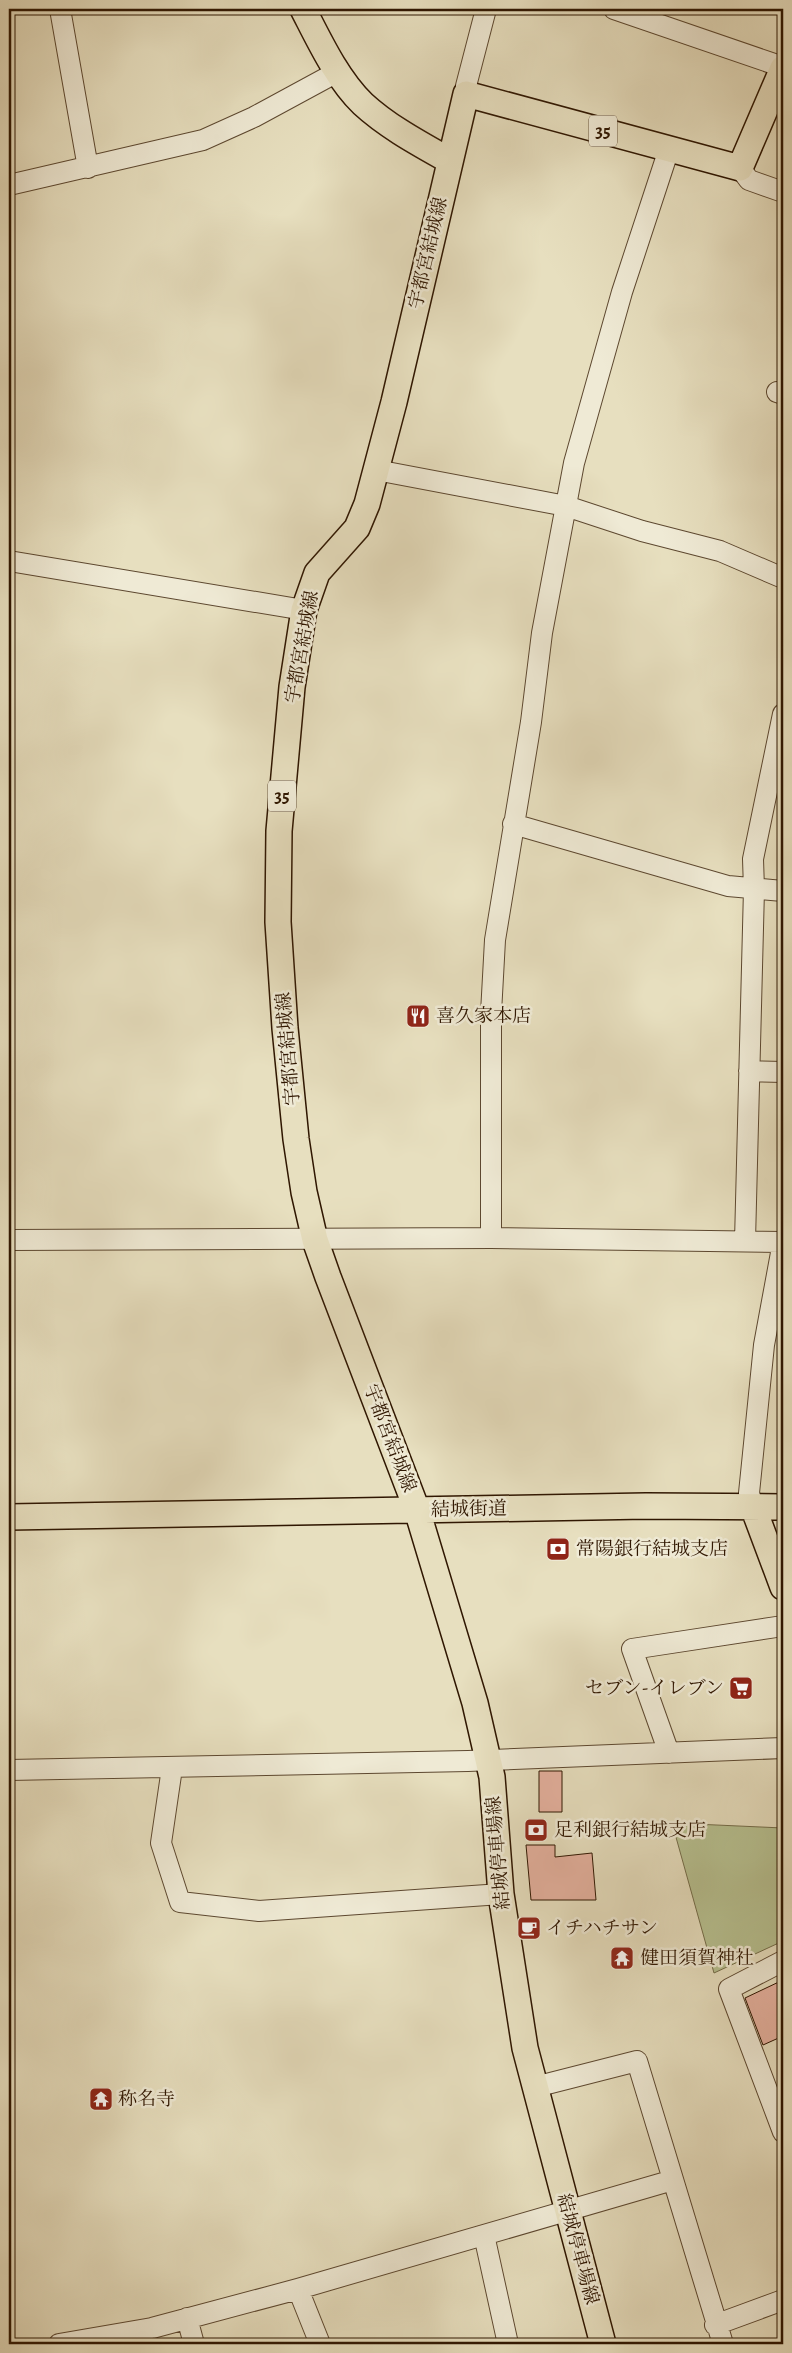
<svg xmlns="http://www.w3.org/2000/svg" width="792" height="2353" font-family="Alegreya,'Noto Serif JP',serif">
<rect width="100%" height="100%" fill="#e7dfbf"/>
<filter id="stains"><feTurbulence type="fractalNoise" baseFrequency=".004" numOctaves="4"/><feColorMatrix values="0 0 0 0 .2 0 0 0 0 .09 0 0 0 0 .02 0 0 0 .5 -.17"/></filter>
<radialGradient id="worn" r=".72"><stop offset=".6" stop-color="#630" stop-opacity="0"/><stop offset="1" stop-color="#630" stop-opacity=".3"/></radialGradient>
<!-- green -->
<path fill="#b7c191" stroke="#736c49" d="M672,1823L783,1828V1941L714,1973Z"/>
<!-- building -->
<path fill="#e5b19f" stroke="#2f1601" d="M539,1771H562V1812H539Z
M526,1845H555V1857L592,1853L596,1900H531Z
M783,1980V2036L763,2045L745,1998Z"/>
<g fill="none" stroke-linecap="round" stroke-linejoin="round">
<!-- minor casing -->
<g stroke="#5d4830" stroke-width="22">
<path id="minor" d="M60,9L88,168
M614,9L783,67
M466,94V86L486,9
M740,168L749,180L783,192
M9,185L203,140L254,117L339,71
M777,392L783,394
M376,470L566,506L642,531L720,551L783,578
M9,561L304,610
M513,824L728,886L783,891
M749,1071L783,1072
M491,1238V1013L495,940L531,722L542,633L574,463L622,292L669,149
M9,1240L491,1238L783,1242
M745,1241L754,889L753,859L783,714
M753,1507L749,1493L764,1345L783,1242
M669,1753L632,1649L783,1626
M172,1768L161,1843L180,1902L259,1911L501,1894
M9,1770L468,1761L783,1748
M783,1961L729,1989L783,2132
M535,2087L637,2061L723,2344
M484,2235L508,2344
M298,2289L320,2344
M187,2318L194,2344
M715,2325L783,2300
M59,2344L152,2328L298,2289L673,2180"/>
</g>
<!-- major casing -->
<g stroke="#2f1601" stroke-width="28">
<path id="major" d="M303,9C319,40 337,79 363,104C388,127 420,144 450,161
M753,1507L783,1587
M9,1517L646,1506L783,1507
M603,2344L525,2048L501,1894L492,1777L475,1703L417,1510L328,1277L315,1240L304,1192L296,1139L285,1028L278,922L279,831L292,687L304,610L317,573L357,528L367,504L394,402L466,94L740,168L783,68"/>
</g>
<!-- minor -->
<use href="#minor" stroke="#efead5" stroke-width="20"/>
<!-- major -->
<use href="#major" stroke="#e7dfbf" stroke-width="25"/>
</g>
<!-- icons -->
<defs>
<g id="restaurant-square" transform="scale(1.25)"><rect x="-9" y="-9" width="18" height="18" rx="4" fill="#8f2418" stroke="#efead5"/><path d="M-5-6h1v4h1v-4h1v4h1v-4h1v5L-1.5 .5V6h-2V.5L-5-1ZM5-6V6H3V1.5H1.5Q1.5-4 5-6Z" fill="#fff"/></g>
<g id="bank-square" transform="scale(1.25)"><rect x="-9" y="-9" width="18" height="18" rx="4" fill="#8f2418" stroke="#efead5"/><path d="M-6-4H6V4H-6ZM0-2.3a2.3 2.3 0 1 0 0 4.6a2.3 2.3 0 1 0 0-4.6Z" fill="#fff"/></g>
<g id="supermarket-square" transform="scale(1.25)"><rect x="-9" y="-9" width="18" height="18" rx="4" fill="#8f2418" stroke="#efead5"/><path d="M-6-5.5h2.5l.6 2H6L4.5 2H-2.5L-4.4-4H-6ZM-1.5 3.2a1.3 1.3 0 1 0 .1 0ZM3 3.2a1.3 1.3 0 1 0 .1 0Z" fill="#fff"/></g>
<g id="cafe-square" transform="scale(1.25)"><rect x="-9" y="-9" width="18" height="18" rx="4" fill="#8f2418" stroke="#efead5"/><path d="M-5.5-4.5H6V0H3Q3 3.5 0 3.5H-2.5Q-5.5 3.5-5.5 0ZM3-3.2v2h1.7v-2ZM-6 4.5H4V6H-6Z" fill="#fff"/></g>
<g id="temple-square" transform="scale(1.25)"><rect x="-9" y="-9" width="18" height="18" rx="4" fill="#8f2418" stroke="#efead5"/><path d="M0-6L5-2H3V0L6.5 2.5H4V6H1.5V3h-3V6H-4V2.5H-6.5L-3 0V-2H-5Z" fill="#fff"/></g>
</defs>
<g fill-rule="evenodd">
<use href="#restaurant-square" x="418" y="1016"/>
<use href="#bank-square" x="558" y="1549"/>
<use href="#supermarket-square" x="741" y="1688"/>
<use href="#bank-square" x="536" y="1830"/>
<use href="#cafe-square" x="529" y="1928"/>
<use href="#temple-square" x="622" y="1958"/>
<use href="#temple-square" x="101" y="2099"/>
</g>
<g text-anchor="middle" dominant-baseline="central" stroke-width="5" stroke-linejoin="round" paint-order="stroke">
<!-- shield labels -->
<g fill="#efead5" stroke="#695641" stroke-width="1">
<rect x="589" y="115.5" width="28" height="31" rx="4"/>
<rect x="268" y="780.5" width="28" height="31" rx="4"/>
</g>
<g font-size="18" font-weight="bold" fill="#2f1601">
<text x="603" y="131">35</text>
<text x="282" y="796">35</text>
</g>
<!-- street labels -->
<g font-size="19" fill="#2f1601" stroke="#efead5">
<text transform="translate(428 253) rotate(-77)">宇都宮結城線</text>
<text transform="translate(302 647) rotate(-80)">宇都宮結城線</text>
<text transform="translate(288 1049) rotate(-95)">宇都宮結城線</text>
<text transform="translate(390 1438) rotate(69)">宇都宮結城線</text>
<text transform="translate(469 1509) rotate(-1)">結城街道</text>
<text transform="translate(498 1853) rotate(-95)">結城停車場線</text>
<text transform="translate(578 2249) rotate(75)">結城停車場線</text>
</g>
<!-- poi labels -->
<g font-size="19" fill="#2f1601" stroke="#efead5" text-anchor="start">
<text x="436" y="1016">喜久家本店</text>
<text x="576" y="1549">常陽銀行結城支店</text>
<text x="724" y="1688" text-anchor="end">セブン-イレブン</text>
<text x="554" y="1830">足利銀行結城支店</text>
<text x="546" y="1928">イチハチサン</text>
<text x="640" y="1958">健田須賀神社</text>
<text x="118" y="2099">称名寺</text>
</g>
</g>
<!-- margin -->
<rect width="792" height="2353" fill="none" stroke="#e7dfbf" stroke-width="30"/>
<rect x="10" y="10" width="772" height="2333" fill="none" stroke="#2f1601" stroke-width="2.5"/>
<rect x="15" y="15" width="762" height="2323" fill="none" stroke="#2f1601"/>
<rect width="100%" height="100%" filter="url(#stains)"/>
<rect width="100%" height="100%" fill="url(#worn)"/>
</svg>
